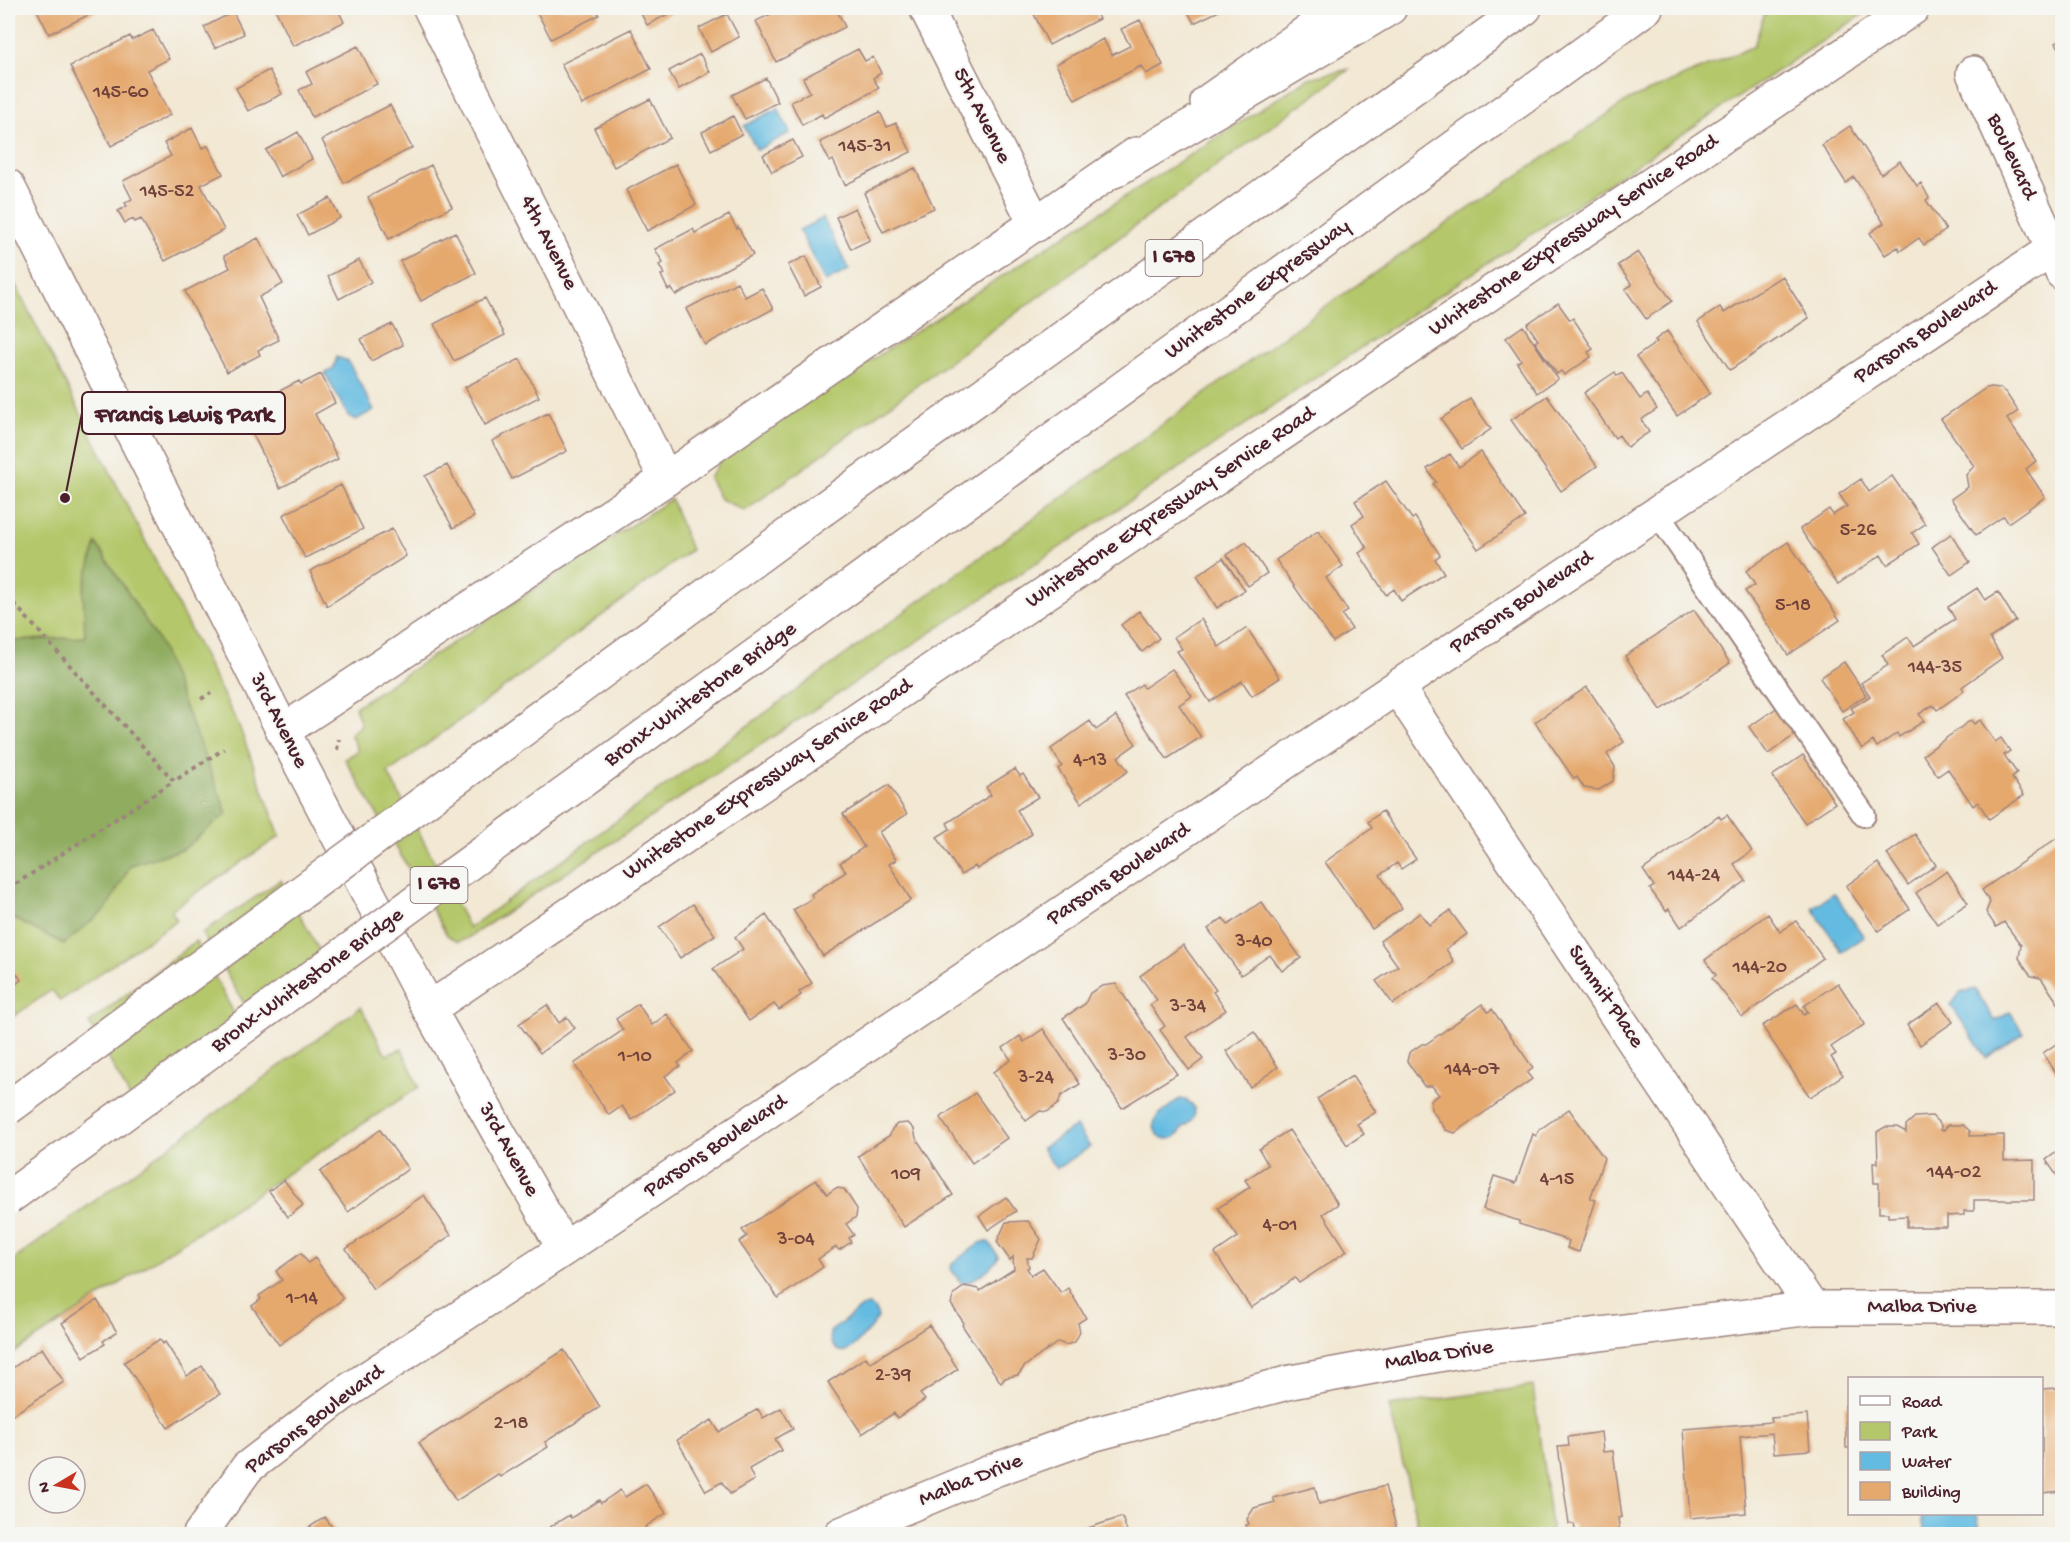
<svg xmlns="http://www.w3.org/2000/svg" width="2070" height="1542" font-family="'Gochi Hand',sans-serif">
<rect width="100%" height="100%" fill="#f6f6f2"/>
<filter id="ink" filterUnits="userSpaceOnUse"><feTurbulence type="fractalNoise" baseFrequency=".0167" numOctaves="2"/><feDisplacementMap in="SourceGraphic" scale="12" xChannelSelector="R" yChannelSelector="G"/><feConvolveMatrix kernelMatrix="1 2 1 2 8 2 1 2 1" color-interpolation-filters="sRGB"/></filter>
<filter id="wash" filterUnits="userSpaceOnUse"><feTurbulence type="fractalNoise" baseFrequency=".008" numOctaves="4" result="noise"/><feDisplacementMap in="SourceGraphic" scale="24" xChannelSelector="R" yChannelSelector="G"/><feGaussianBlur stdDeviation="1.35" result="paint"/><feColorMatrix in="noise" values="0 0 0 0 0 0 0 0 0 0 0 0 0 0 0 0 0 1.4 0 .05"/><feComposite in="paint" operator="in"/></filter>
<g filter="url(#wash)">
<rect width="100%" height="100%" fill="#f2e8d3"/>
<!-- green -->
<path fill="#b4c76a" stroke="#7f734a" stroke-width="1.5" d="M1769,8H1872L1109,515L466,939L457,942L447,935L345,759L358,751L350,734L361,725L355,707L671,499L691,550L388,773L469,928L1323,308L1629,100L1754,46L1764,15Z
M1350,69L745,511L720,499L709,478L724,455L1309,78Z
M8,270L239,726L280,836L171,910L177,920L60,1001L52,990L8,1020Z
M281,880L330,970L260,1030L202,933Z
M196,941L247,1038L139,1114L89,1023Z
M361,1007L386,1055L402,1049L419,1087L8,1357V1264Z
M1533,1386L1552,1534H1420L1389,1406Z"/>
<!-- forest -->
<path fill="#8fac5e" stroke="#6c6644" stroke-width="1.5" d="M96,543L159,641L227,813L184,849L131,865L106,909L64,944L8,916V640L9,641L85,637L83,591Z"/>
<!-- water -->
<path fill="#64bbe1" stroke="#576d86" stroke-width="1.5" d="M778,108L790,133L757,150L744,126Z
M823,218L849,270L825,282L799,230Z
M337,357L348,361L374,410L356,420L348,416L325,373L333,369Z
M1834,893L1864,937L1842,952L1812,908Z
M1975,989L1995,1021L2010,1012L2024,1033L1986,1058L1951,1005L1960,993Z
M1181,1099C1199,1102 1199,1120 1183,1127C1171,1153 1144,1131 1158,1116C1160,1113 1163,1112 1166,1110C1172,1105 1174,1101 1181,1099Z
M1076,1126L1090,1147L1056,1169L1042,1148Z
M982,1242H989L998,1256C995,1267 972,1283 961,1283L951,1269L952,1263Z
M869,1306L875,1310L878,1317C876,1323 856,1345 850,1349C837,1357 829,1343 830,1332L862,1307Z
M1940,1514H1977L1981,1534H1925L1922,1517Z"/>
<g id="blocks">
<!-- building -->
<path fill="#e5a86d" d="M36,8H103L49,34Z
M278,8H337L344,22L293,46L275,9Z
M535,8H595L599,15L551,39Z
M638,8H680L647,25Z
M784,8H841L837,10L845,27L776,62L756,21Z
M1031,8H1093L1099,19L1049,45Z
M1186,8H1225L1194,23Z
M2053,8H2062V21Z
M233,12L244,34L215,48L204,27Z
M727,14L739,37L711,52L699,28Z
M1140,20L1163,65L1146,74L1141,66L1075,100L1056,64L1103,39L1112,55L1130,46L1121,29Z
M631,29L651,69L582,105L561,64Z
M153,30L169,59L147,70L170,115L111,146L70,66L130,36L132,40Z
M2062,38V53L2056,43Z
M358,46L377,84L312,117L299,90L312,84L306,72Z
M858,49L865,61L873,57L881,73L873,78L879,88L824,118L822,114L802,125L791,102L810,92L803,78Z
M700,54L710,72L679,89L669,71Z
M269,70L282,94L248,111L236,88Z
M766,78L778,102L745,119L732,95Z
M650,99L670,138L614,167L594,128Z
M390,105L412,148L344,183L322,140Z
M880,112L887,127L896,123L911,152L845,185L833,160L830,162L820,142Z
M733,116L742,134L711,150L702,132Z
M1850,126L1881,174L1900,161L1917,186L1921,183L1929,198L1926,200L1946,230L1924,245L1919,238L1900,251L1898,247L1885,255L1870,233L1884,223L1854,177L1846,183L1822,145Z
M192,128L202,148L208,146L223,174L201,185L224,230L165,261L141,219L135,222L133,219L125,223L118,211L127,206L125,203L132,199L123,181L171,156L164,143Z
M298,132L312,159L280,177L266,150Z
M793,140L802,157L772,172L763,155Z
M676,164L696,205L647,231L626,190Z
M431,165L452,207L389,239L368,197Z
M915,168L934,208L883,232L864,193Z
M330,198L340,218L308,235L297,215Z
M855,208L870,240L851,249L836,217Z
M729,215L737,229L738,227L753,255L676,295L671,288L668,290L661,275L664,274L659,265L663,263L655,249L693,229L695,233Z
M455,232L476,273L421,301L400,261Z
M258,238L283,284L259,297L279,340L258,350L260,355L227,372L185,291L230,268L224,256Z
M1638,252L1672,301L1646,319L1625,289L1632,285L1618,265Z
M806,256L821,287L804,296L788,265Z
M359,260L371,282L339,299L328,276Z
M1782,276L1809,318L1730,370L1698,322L1720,307L1724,313Z
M737,282L745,297L762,288L773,309L705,345L686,309Z
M485,298L505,335L454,361L434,324Z
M1558,303L1570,320L1573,318L1593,349L1588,352L1591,357L1564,375L1561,371L1557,374L1535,342L1538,340L1527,324Z
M392,324L403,345L371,361L361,339Z
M1523,326L1558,379L1537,393L1517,363L1521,360L1506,338Z
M1667,331L1710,393L1677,416L1636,357L1657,342L1655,340Z
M520,359L539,397L485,425L465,387Z
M1615,372L1617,376L1622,373L1640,399L1647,394L1657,409L1641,420L1649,432L1627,447L1619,435L1615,438L1584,393Z
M321,374L335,403L315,414L338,459L280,488L239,407L248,402L250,406L299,381L301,384Z
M1991,387L2000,388L2006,393L2018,411L2007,419L2036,461L2026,469L2045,497L2008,523L2004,516L1976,535L1951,499L1968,487L1966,475L1974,466L1941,419L1986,388Z
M1547,396L1597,466L1561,491L1511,420Z
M1470,399L1491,429L1462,449L1441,419Z
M548,413L567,451L512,479L492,441Z
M1481,452L1525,517L1478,549L1433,484L1436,482L1427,469L1450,454L1459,467Z
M447,465L474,517L453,528L425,476Z
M1892,476L1925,524L1912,533L1919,544L1887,565L1881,555L1838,584L1800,529L1829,509L1833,515L1847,506L1839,494L1861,479L1869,492Z
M1386,481L1412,519L1415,517L1440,555L1435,559L1444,573L1401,601L1394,589L1386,595L1359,553L1367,548L1352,524L1364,516L1355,501Z
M341,485L363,529L305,558L283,515Z
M392,529L406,556L327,606L310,571Z
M1318,531L1343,566L1326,578L1348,611L1342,615L1352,629L1333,642L1276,560Z
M1951,534L1970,562L1951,575L1932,547Z
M1246,542L1267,573L1248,586L1227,555Z
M1788,542L1840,620L1788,655L1745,591L1755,585L1746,571Z
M1223,558L1245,590L1217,608L1197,576Z
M1977,588L1985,600L1998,592L2016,621L1990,638L2002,658L1962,687L1964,691L1937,710L1933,705L1919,714L1924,721L1899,737L1897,733L1877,747L1873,741L1862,749L1843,719L1854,712L1851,708L1870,696L1861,683L1888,665L1882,655L1908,637L1914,646L1955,619L1948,607Z
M1694,610L1730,663L1661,710L1625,656Z
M1139,611L1159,638L1142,652L1121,625Z
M1201,619L1219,647L1247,628L1280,678L1252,696L1242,681L1210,702L1177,651L1182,649L1174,637Z
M1844,662L1866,695L1842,711L1820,678Z
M1172,669L1192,696L1179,705L1201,737L1167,759L1124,696L1142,684L1144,688Z
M1587,687L1624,742L1607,754L1615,767L1613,781L1599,790L1584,788L1577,777L1574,779L1535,722Z
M1778,707L1796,734L1768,754L1749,727Z
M1116,716L1136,744L1118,757L1128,771L1081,803L1058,769L1062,766L1051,749L1090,721L1096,730Z
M1971,720L1974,724L1980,720L1995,742L2001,738L2010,751L2004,755L2017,773L2012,778L2024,795L1989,819L1978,802L1973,806L1948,769L1938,776L1923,755Z
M1803,755L1835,803L1805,823L1772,776Z
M1015,769L1020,776L1023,774L1038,797L1017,810L1032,834L977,869L975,866L961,875L937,837L950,829L947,823L991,795L986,787Z
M889,785L907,814L879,832L896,860L889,864L911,900L823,956L793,910L813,898L811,894L846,872L840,863L864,847L843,814Z
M1382,811L1416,859L1401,869L1397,863L1380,875L1402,908L1372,929L1325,862L1372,828L1368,822Z
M1727,815L1752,851L1734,864L1746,881L1681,927L1669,909L1666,911L1650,889L1654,886L1643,870L1719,816L1721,819Z
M1915,834L1936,865L1908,885L1887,854Z
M2057,838L2062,846V1009L2041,978L2031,976L2019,958L2021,945L2004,922L1996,927L1986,912L1990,902L1982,890Z
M1878,863L1910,909L1878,931L1846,886Z
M1947,871L1968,903L1937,924L1916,893Z
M1261,902L1301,958L1282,971L1270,955L1241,975L1208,929L1223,918L1228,925Z
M693,904L715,935L680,958L659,927Z
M1450,911L1467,934L1446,949L1454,962L1393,1004L1376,981L1398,966L1380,941L1420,913L1429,925Z
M1768,914L1780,932L1796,921L1823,958L1742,1017L1712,978L1716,975L1705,960Z
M766,915L812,983L799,992L801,995L779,1010L774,1004L749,1021L713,969L743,949L735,937Z
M1183,945L1216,990L1213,992L1226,1010L1187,1037L1203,1059L1189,1070L1160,1030L1165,1026L1150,1005L1157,1000L1140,976Z
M8,960L21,980L8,990Z
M1838,983L1865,1024L1831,1047L1836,1054L1831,1057L1843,1075L1810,1097L1762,1026L1797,1004L1804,1015L1808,1012L1804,1006Z
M1116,984L1177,1074L1122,1108L1063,1018L1085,1004L1090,993L1102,986Z
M1939,1003L1953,1022L1920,1045L1907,1025Z
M638,1004L652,1025L667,1014L693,1051L678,1063L680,1066L665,1076L675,1090L632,1120L622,1106L609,1115L574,1064L623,1030L616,1019Z
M1482,1004L1488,1012L1492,1009L1533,1068L1527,1073L1532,1079L1455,1133L1446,1130L1431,1109V1100L1439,1095L1432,1086H1424L1407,1061L1409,1053L1422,1044H1426Z
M547,1005L559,1023L567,1017L575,1028L540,1053L519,1024Z
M1043,1029L1080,1084L1061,1096L1058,1104L1047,1112L1040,1111L1026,1121L993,1072L1011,1060L1003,1048L1020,1036L1024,1042Z
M1254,1032L1278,1067L1250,1087L1226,1051Z
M2062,1040V1082L2043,1053Z
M1352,1076L1376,1112L1357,1124L1364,1134L1347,1145L1317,1099Z
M975,1093L1007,1138L972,1163L940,1118Z
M1569,1109L1604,1158L1590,1199L1596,1200L1579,1252L1567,1248L1569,1241L1519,1224V1221L1483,1209L1494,1176L1516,1183L1533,1134L1536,1136L1539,1130Z
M1932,1116L1941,1125V1130H1944L1948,1125H1963L1970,1131V1136L2004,1135V1161L2034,1160V1200H1974V1211H1964V1215L1947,1216V1227H1907V1216L1888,1217V1213H1879V1183H1874L1873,1163H1878L1877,1132L1885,1127H1897L1906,1132V1125L1915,1117Z
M908,1123L914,1129L916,1138L953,1195L904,1227L858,1156L890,1135L892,1129L897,1124Z
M380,1130L408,1169L348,1212L320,1172Z
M1289,1130L1338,1204L1323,1214L1347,1251L1299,1283L1295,1278L1251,1308L1215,1253L1238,1237L1218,1208L1250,1187L1245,1180L1268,1165L1259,1149Z
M2062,1148V1183L2046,1160Z
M284,1180L303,1205L288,1217L269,1191Z
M816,1180L827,1194L836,1188L844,1189L857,1209L856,1217L846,1224L854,1235L849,1238L851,1242L839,1250L836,1247L818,1259L823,1267L778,1298L739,1242L747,1236L742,1230Z
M424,1195L451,1235L373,1289L346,1249Z
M1006,1197L1016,1211L988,1230L979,1216Z
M1028,1221L1041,1239L1032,1258H1027L1029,1267L1027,1268L1031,1275L1043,1268L1061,1293L1068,1288L1086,1318L1078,1323L1080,1332L1075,1342L1066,1345L1058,1342L1025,1366L1018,1375L1005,1378L1001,1383L962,1325L964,1323L951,1304L954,1294L965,1286L978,1289L980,1291L1014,1269L1013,1257L1010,1260L997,1242L1006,1222Z
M301,1253L308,1263L315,1258L343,1299L279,1345L252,1306L261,1299L259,1296L282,1280L276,1271Z
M97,1300L117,1332L103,1341L105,1344L84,1357L62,1323Z
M929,1325L958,1369L920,1394L925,1400L897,1418L894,1413L862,1434L828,1382L866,1357L870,1363Z
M160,1339L163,1344L165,1342L187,1376L202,1366L220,1394L168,1428L124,1362Z
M42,1348L64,1382L8,1418V1371Z
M564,1350L600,1407L545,1442L548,1447L500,1477L498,1474L456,1501L419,1443Z
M2057,1388L2062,1392V1491L2042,1493V1389Z
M1845,1405H1850V1448H1846Z
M781,1408L793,1429L775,1439L782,1450L749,1469L754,1480L730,1494L722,1482L706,1491L677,1440L712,1420L719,1432L758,1409L763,1418Z
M1807,1415L1810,1450L1774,1453L1772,1433L1740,1436L1746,1513L1690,1518L1683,1429L1772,1422L1771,1418Z
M1601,1432L1603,1452L1613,1451L1622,1517L1618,1518L1620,1534H1576L1574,1524H1569L1558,1447L1569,1446L1568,1437Z
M646,1484L666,1513L645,1527L650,1534H550L547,1529L569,1515L571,1518L599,1500L601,1503L620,1490L625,1497Z
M1385,1486L1398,1534H1249L1246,1525L1249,1524L1247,1519L1254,1508L1275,1502L1273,1498L1315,1487L1319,1504Z
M325,1517L337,1534H299Z
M1122,1517L1128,1534H1091L1088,1528Z"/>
</g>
</g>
<g filter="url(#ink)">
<use href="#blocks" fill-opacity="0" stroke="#9e847f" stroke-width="1.5"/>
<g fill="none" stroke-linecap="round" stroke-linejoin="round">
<!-- lane casing -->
<g stroke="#9e847f" stroke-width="26">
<path id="lane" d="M1657,513L1864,815"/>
</g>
<!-- street casing -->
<g stroke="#9e847f" stroke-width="36">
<path id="street" d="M430,8L666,479
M926,8L1036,225
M1397,687L1812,1308
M429,1009L564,1249
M200,1534L247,1468L340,1396L564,1249L1397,687L2053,249L1973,73
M841,1534L997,1469L1095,1434L1291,1382L1460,1351L1812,1308H2062"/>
</g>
<!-- secondary casing -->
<g stroke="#9e847f" stroke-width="36">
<path id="secondary" d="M1207,102L1341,8
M8,186L283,731L429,1009L1913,8
M2062,242L2053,249L2062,273
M283,731L666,479L1136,154"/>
</g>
<!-- highway casing -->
<g stroke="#9e847f" stroke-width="36">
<path id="highway" d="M1114,171L1390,8
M823,509L1525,8
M870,572L1646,8"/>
</g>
<!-- path -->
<path stroke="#9e847f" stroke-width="4" stroke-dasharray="4.5 4.5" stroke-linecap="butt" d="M8,597L174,781L224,749
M201,699L211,693
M337,750L339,739
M8,889L174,781"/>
<!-- lane -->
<use href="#lane" stroke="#fff" stroke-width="22"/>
<!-- street -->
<use href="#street" stroke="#fff" stroke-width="33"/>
<!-- secondary -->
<use href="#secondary" stroke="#fff" stroke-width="33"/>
<!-- highway -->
<use href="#highway" stroke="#fff" stroke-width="33"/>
<!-- highway-bridge casing -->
<g stroke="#9e847f" stroke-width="36" stroke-linecap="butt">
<path id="highway-bridge" d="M8,1108L823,509
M8,1198L870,572"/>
</g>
<!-- highway-bridge -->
<use href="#highway-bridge" stroke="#fff" stroke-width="33"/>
</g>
</g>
<g text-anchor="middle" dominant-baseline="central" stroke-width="4.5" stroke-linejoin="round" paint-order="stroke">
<!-- number labels -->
<g font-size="20" fill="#71413c">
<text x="121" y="93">145-60</text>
<text x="865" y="147">145-31</text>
<text x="167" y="192">145-52</text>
<text x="1858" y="531">5-26</text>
<text x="1793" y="606">5-18</text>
<text x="1935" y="668">144-35</text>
<text x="1090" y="761">4-13</text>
<text x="1694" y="876">144-24</text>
<text x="1254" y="942">3-40</text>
<text x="1760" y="968">144-20</text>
<text x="1188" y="1007">3-34</text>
<text x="1127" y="1056">3-30</text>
<text x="635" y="1057">1-10</text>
<text x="1472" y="1070">144-07</text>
<text x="1036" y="1078">3-24</text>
<text x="1954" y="1173">144-02</text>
<text x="906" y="1175">109</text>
<text x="1557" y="1180">4-15</text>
<text x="1280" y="1226">4-01</text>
<text x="796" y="1240">3-04</text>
<text x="302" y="1299">1-14</text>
<text x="893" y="1376">2-39</text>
<text x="511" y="1424">2-18</text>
</g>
<!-- shield labels -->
<g fill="#f6f6f2" stroke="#7e6067" stroke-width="1.5">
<rect x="1145.5" y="240" width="57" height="36" rx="4.5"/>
<rect x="410.5" y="867" width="57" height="36" rx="4.5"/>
</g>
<g font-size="21" font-weight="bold" fill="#4a1f2b">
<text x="1174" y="258">I 678</text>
<text x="439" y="885">I 678</text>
</g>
<!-- street labels -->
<g font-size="22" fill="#4a1f2b" stroke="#f6f6f2">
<text transform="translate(981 116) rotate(63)">5th Avenue</text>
<text transform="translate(2011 157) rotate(65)">Boulevard</text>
<text transform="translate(1574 236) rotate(-34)">Whitestone Expressway Service Road</text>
<text transform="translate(548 243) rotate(63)">4th Avenue</text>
<text transform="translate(1258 290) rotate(-36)">Whitestone Expressway</text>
<text transform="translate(1926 333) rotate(-34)">Parsons Boulevard</text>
<text transform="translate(1171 508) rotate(-34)">Whitestone Expressway Service Road</text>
<text transform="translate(1522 603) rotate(-34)">Parsons Boulevard</text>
<text transform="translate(701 695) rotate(-36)">Bronx-Whitestone Bridge</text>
<text transform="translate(278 721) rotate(63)">3rd Avenue</text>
<text transform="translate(768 780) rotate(-34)">Whitestone Expressway Service Road</text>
<text transform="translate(1119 875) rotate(-34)">Parsons Boulevard</text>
<text transform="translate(308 981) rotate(-36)">Bronx-Whitestone Bridge</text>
<text transform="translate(1605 997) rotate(56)">Summit Place</text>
<text transform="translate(716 1147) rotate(-34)">Parsons Boulevard</text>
<text transform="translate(508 1150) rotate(61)">3rd Avenue</text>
<text x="1922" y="1308">Malba Drive</text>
<text transform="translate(1439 1356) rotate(-9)">Malba Drive</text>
<text transform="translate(315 1420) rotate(-37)">Parsons Boulevard</text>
<text transform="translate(971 1481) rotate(-22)">Malba Drive</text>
</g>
</g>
<!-- callouts -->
<path fill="none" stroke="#4a1f2b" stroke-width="2" d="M65 498L82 413"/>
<circle fill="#4a1f2b" stroke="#f6f6f2" stroke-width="2" cx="65" cy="498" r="6"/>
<rect fill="#f6f6f2" stroke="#4a1f2b" stroke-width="2" x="82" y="392" width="203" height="42" rx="6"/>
<g font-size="24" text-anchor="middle" font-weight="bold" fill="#4a1f2b">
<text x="184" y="421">Francis Lewis Park</text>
</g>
<!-- margin -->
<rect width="2070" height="1542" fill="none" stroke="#f6f6f2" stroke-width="30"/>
<!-- legend -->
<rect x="1848" y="1377" width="195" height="138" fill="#f6f6f2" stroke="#b1a0a2" stroke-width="1.5"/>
<rect x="1860" y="1396" width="30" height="9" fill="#ffffff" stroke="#b1a0a2" stroke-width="1.5"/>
<text x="1902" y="1407" font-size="18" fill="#4a1f2b">Road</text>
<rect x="1860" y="1422" width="30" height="18" fill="#b4c76a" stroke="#b1a0a2" stroke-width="1.5"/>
<text x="1902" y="1437" font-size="18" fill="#4a1f2b">Park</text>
<rect x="1860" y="1452" width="30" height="18" fill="#64bbe1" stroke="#b1a0a2" stroke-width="1.5"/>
<text x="1902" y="1467" font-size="18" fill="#4a1f2b">Water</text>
<rect x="1860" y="1482" width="30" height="18" fill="#e5a86d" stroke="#b1a0a2" stroke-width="1.5"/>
<text x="1902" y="1497" font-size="18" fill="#4a1f2b">Building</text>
<!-- north arrow -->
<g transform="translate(57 1485) rotate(260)"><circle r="28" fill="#f6f6f2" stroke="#b1a0a2" stroke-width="1.5"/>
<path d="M0-4.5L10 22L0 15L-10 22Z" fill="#c8321e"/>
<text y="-9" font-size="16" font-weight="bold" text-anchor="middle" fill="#4a1f2b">N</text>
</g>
</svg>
